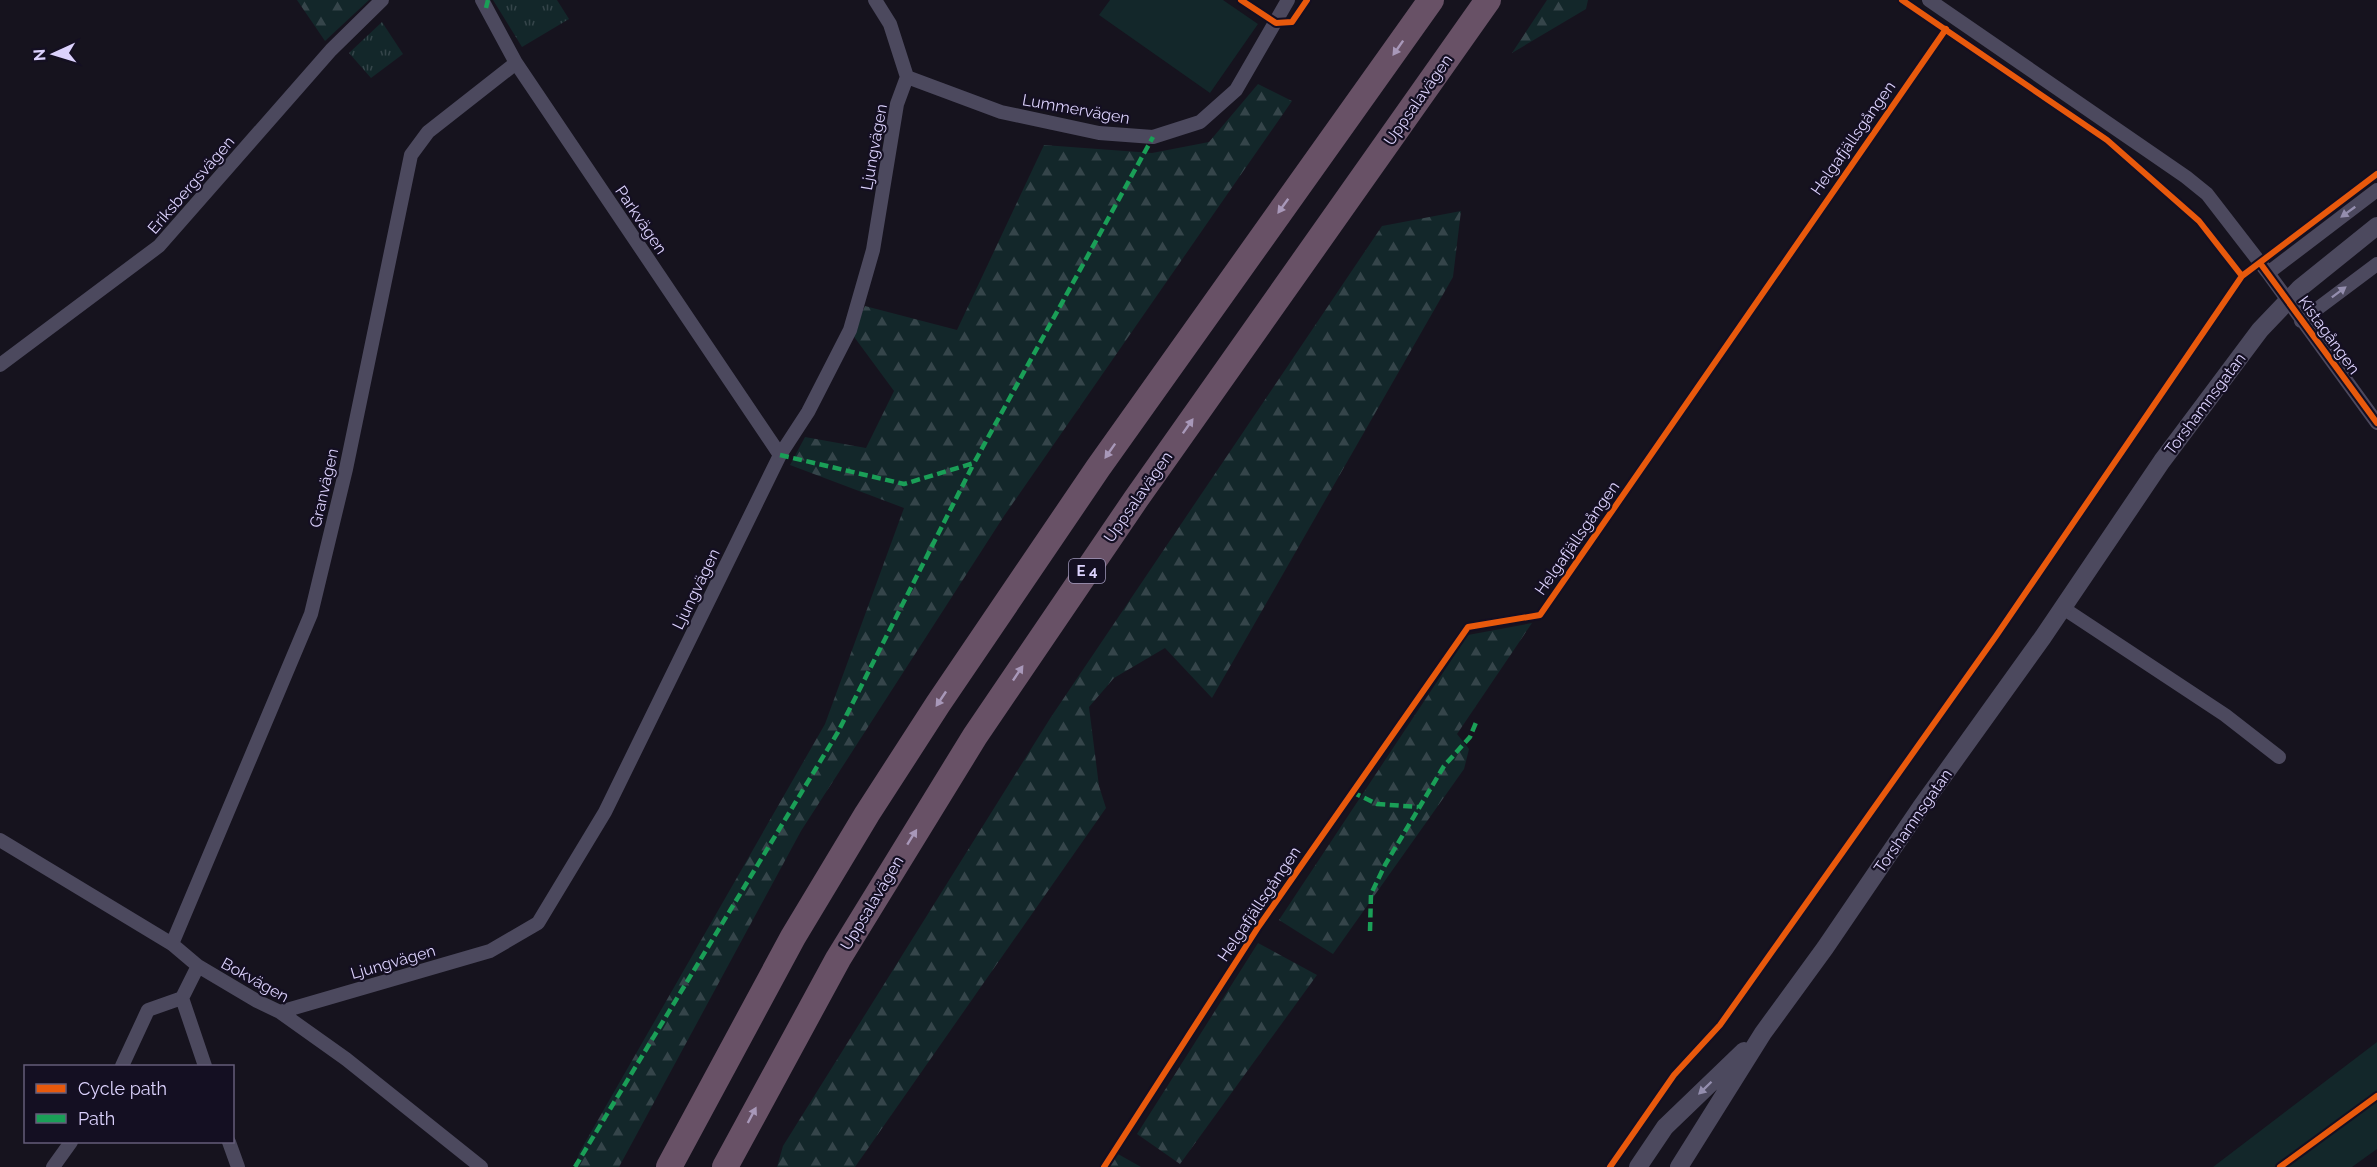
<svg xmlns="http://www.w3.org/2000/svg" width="2377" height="1167" font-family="Raleway,sans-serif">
<defs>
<pattern id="grass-tufts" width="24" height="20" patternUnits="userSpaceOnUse" patternTransform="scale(1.5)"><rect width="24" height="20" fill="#13272a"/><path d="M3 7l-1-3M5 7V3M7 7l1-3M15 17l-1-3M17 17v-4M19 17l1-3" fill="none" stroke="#35454a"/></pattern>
<pattern id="forest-firs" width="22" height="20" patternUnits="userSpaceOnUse" patternTransform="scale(1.5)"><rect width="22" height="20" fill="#13272a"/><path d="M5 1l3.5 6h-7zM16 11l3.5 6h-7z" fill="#35454a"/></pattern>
</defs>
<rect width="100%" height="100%" fill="#16131e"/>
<!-- grass -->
<path fill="url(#grass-tufts)" d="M493,0H557L569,19L522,47Z
M382,22L403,54L371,78L349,53Z"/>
<!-- forest -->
<path fill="url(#forest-firs)" d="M297,0H369L325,41Z
M1547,0H1588L1586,9L1512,53Z
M1258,84L1292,101L1004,516L801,831L619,1167H576L579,1153L825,724L904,508L790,465L805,437L866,448L894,391L852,334L865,306L957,330L1044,145L1152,153L1209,142Z
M1461,211L1453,277L1212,698L1165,648L1114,678L1089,707L1099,786L1106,808L855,1167H777L783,1146L1051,717L1382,226Z
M1532,623L1457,734L1469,749L1464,769L1333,954L1279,920L1468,635Z
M1258,943L1317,975L1180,1164L1137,1134Z
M1118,1154L1141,1167H1108Z"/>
<!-- park -->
<path fill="#13272a" d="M1110,0H1223L1258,24L1210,93L1099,15Z
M2377,1042V1149L2352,1167H2213Z"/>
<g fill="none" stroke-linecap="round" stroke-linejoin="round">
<!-- minor -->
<path stroke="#4c495e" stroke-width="14" d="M482,0L516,63L780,455
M1929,0L2186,177L2207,194L2268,273L2377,423
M907,77L1001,112L1099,133L1153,137L1200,122L1236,90L1288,0
M2268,273L2377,190
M2301,321L2377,264
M0,365L159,246L331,50L382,0
M2063,608L2225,715L2279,757
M0,840L172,944L198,966L257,1001L280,1012L346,1059L481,1167
M172,944L311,614L346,469L411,155L428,132L516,63
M182,998L205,1066
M280,1012L490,951L538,923L605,812L780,455L808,412L850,330L873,250L897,104L907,77L890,24L875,0
M122,1066L148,1010L182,998L198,966
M229,1142L238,1167
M53,1167L71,1142"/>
<!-- tertiary -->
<path stroke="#4c495e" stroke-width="18" d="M1638,1167L1665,1127L1744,1051
M1679,1167L1763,1033L1825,948L1921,807L2043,637L2162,461L2260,330L2300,288L2377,226"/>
<!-- motorway -->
<path stroke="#685166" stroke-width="26" d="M669,1167L793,937L867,814L938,704L1098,468L1431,0
M725,1167L838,959L975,736L1136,499L1488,0"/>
<!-- quiet -->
<path stroke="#1a9f57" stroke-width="4.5" stroke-dasharray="9 4.5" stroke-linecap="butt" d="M486,8L488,0
M780,455L904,484L974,463L1153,137
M1352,792L1377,804L1418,807
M1370,931L1371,894L1385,865L1444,766L1470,737L1477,720
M575,1167L838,732L974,463"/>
<!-- cycleway casing -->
<g stroke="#140f22" stroke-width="10">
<path id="cycleway" d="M1241,0L1276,23L1292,22L1307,0
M1902,0L2107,140L2199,221L2242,276
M2260,263L2377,423
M1104,1167L1259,926L1468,627L1540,615L1946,29
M1610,1167L1674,1075L1720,1025L1996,636L2242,276L2377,174
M2280,1167L2377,1096"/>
</g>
<!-- cycleway -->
<use href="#cycleway" stroke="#e8590c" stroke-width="6"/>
</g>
<!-- one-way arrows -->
<defs><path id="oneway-solid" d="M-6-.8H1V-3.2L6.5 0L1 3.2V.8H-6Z" transform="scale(1.5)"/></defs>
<g fill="#a898b9">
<use href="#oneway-solid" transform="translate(1398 48) rotate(125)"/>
<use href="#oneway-solid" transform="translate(1283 206) rotate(126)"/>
<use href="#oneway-solid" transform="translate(1188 426) rotate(-55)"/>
<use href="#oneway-solid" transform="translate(1110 451) rotate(125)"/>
<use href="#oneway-solid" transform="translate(1018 673) rotate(-56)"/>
<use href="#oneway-solid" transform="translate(941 699) rotate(124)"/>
<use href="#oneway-solid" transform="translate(912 837) rotate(-58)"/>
<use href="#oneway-solid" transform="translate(752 1115) rotate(-62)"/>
</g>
<g fill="#948eae">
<use href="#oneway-solid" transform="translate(2348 212) rotate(144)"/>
<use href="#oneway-solid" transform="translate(2339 292) rotate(-37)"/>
<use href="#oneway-solid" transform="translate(1705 1088) rotate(136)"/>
</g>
<g text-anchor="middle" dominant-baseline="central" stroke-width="4.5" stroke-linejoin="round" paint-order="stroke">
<!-- shield labels -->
<rect fill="#140f22" stroke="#a098bb" stroke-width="1.5" x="1069" y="559" width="36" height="24" rx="4.5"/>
<g font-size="15" font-weight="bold" fill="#dcd2fd">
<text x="1087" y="571">E 4</text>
</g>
<!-- street labels -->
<g font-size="16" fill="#dcd2fd" stroke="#140f22">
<text transform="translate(1418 100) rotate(-55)">Uppsalavägen</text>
<text transform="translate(1076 109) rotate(10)">Lummervägen</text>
<text transform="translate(1853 138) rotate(-55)">Helgafjällsgången</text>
<text transform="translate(874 147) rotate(-80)">Ljungvägen</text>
<text transform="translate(191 185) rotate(-49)">Eriksbergsvägen</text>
<text transform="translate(641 220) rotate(56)">Parkvägen</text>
<text transform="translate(2329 335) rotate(54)">Kistagången</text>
<text transform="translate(2205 404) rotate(-53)">Torshamnsgatan</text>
<text transform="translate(324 488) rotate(-77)">Granvägen</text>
<text transform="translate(1138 497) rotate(-55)">Uppsalavägen</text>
<text transform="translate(1577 538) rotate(-55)">Helgafjällsgången</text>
<text transform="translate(696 589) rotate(-64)">Ljungvägen</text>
<text transform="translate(1913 821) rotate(-55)">Torshamnsgatan</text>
<text transform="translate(872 903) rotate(-59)">Uppsalavägen</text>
<text transform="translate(1259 904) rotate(-56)">Helgafjällsgången</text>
<text transform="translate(393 962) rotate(-16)">Ljungvägen</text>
<text transform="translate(255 980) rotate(29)">Bokvägen</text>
</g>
</g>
<!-- legend -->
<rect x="24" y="1065" width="210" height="78" fill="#140f22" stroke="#645d7a" stroke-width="1.5"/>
<rect x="36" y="1084" width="30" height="9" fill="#e8590c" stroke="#645d7a" stroke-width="1.5"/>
<text x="78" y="1095" font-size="18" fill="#dcd2fd">Cycle path</text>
<rect x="36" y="1114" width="30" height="9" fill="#1a9f57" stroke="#645d7a" stroke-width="1.5"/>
<text x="78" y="1125" font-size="18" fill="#dcd2fd">Path</text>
<!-- north arrow -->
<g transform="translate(54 54) rotate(266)" stroke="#140f22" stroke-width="4.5" paint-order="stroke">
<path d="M0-4.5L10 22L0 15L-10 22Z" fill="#dcd2fd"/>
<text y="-9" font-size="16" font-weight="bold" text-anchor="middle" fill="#dcd2fd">N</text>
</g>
</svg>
